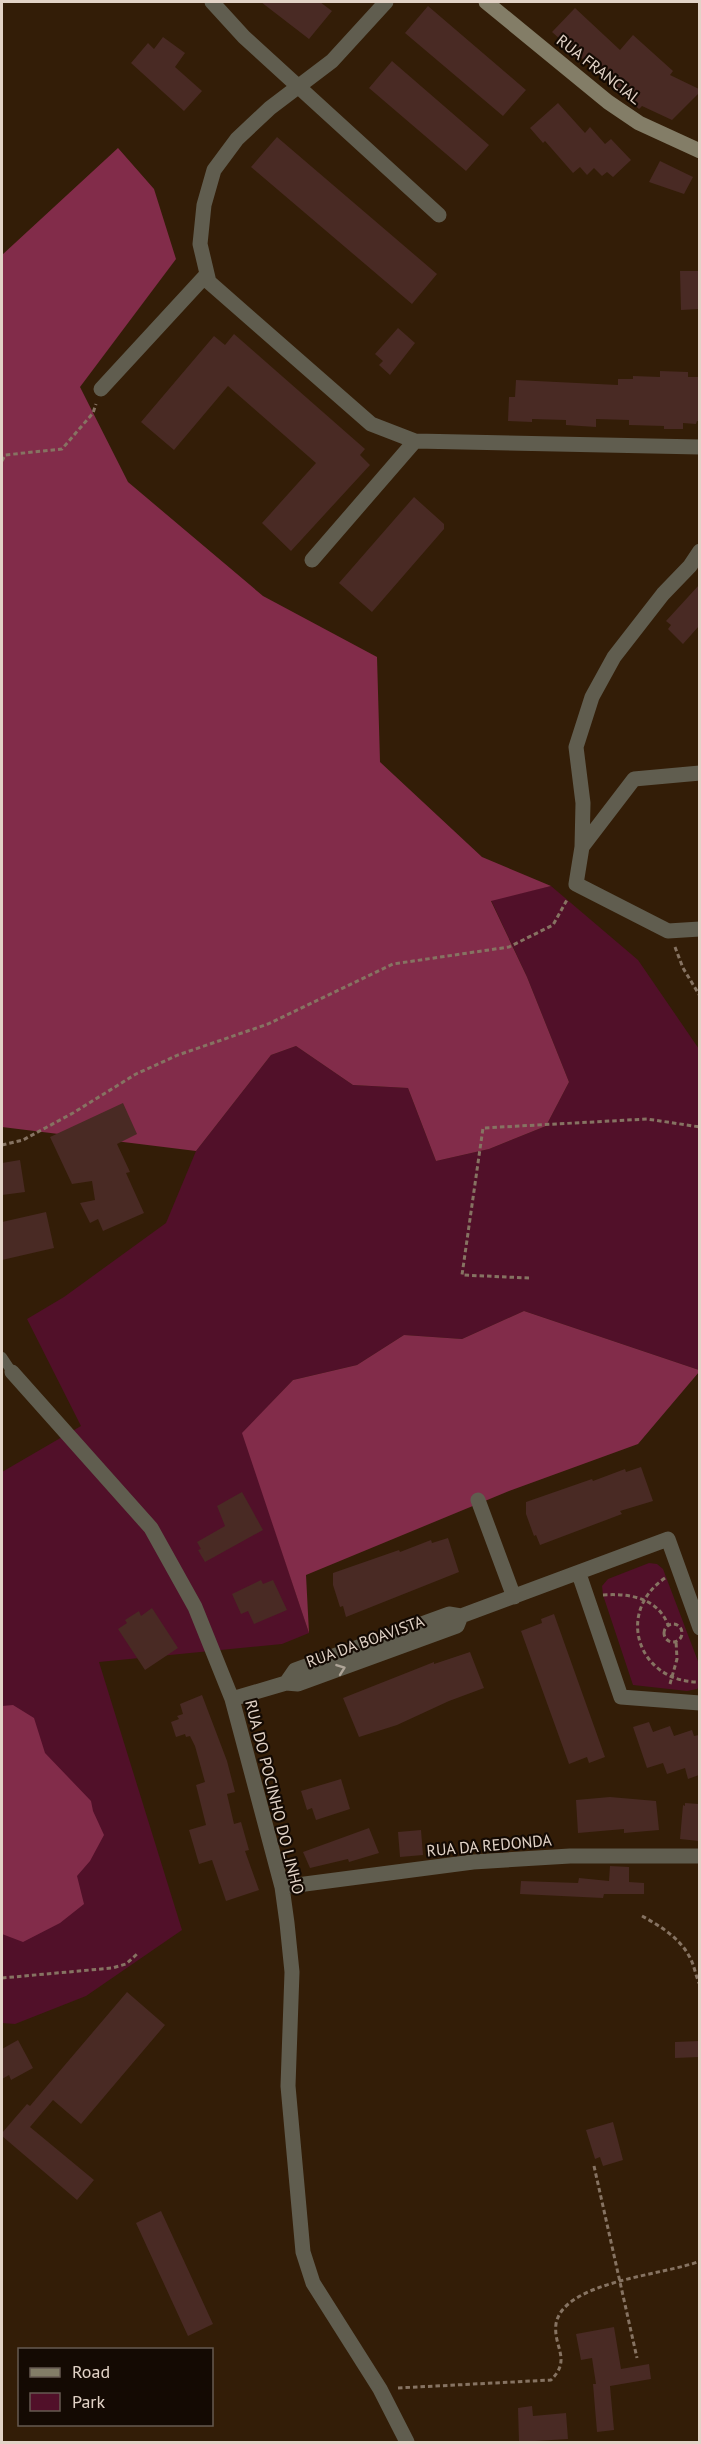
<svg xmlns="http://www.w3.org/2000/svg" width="701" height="2444" font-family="'PT Sans',sans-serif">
<rect width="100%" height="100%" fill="#331d07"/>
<!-- green -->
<path fill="#511029" d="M551,886L638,960L699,1049V1370L524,1311L462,1339L404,1335L357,1365L293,1380L243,1433L309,1633L282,1644L99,1662L182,1930L86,1996L15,2024L2,2023V1472L81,1426L27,1319L64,1297L166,1223L196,1151L271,1055L296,1046L353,1085L408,1088L436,1161L489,1149L546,1126L569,1082L527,977L491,900Z
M649,1563L657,1564L663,1569L699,1664V1687L697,1689L687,1691L633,1685L603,1595L602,1586L608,1579Z"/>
<!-- forest -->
<path fill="#822c4a" d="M118,148L154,189L176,259L80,387L128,482L263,596L377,657L380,762L482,857L551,886L491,901L527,977L569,1082L546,1126L489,1149L436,1161L408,1088L353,1085L296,1046L271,1055L196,1151L2,1127V255Z
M524,1311L699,1370V1372L638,1444L509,1491L306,1575L309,1633L242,1433L293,1380L357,1365L404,1335L462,1339Z
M13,1705L34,1718L45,1753L91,1801L93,1811L104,1835L90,1861L77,1876L84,1904L60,1923L23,1942L2,1934V1706Z"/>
<!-- building -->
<path fill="#492a24" d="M261,2H320L332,11L309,39Z
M428,6L526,90L503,116L405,33Z
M575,8L620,50L633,35L673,71L670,75L699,89V93L672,120L642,106L639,109L552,32Z
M163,37L185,53L175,67L202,91L184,111L131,63L148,43L154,49Z
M392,61L489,145L466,171L369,88Z
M558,103L585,133L590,127L605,144L611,139L631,160L613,177L607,172L602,176L594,168L587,175L580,167L573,173L545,141L543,143L530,128Z
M277,137L437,274L412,304L251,167Z
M660,161L693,177L684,194L649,182Z
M680,271H699V309L681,310Z
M398,328L415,343L390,375L379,365L383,361L375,354Z
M234,334L365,449L360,455L370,465L291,551L262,523L316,463L228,386L174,450L141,422L214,336L225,345Z
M660,371L688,372V377H699V421H697L696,424L683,423V429H664V426L629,425V420L596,419V427L566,425V420L532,419V422L508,421L509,397H515L516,380L618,385V379H633V376L660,377Z
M414,497L444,524V529L372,612L339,583Z
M699,585V626L683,644L668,629L671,625L666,621Z
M123,1103L137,1134L117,1144L130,1172L126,1173L144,1213L103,1231L98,1219L90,1223L80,1203L95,1200L92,1181L72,1184L50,1137Z
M20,1160L25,1192L2,1195V1163Z
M46,1212L54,1248L2,1260V1222Z
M641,1467L653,1501L620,1511L622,1514L540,1545L536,1535L534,1536L526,1514V1502L592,1479L593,1481L625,1469L626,1472Z
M242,1492L263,1530L205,1562L198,1550L201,1549L197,1542L225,1526L217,1506Z
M448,1538L459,1572L346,1617L343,1606L340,1607L333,1585V1573L399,1550L400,1552L431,1540L432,1543Z
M261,1580L263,1584L273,1580L287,1610L254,1624L248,1611L241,1614L232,1594Z
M152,1608L178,1648L145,1670L118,1629L127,1623L125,1620L139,1611L141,1616Z
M554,1614L605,1757L589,1763L587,1757L569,1764L521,1631L542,1623L541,1619Z
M470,1652L484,1688L449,1701L397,1725L359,1737L343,1698L434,1662V1664Z
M202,1695L227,1761L235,1792L227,1794L234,1824L241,1822L249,1850L245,1851L259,1890L226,1901L212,1860L199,1864L189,1830L206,1825L196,1785L205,1782L195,1746L190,1736L186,1737L185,1734L176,1737L171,1722L179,1719L177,1716L183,1714L180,1704Z
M649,1722L653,1732L670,1726L674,1736L692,1730L694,1736L699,1735V1775L688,1779L685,1768L667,1774L663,1763L647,1768L633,1727Z
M341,1779L350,1809L316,1820L312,1808L307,1810L301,1791Z
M610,1797L656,1801L659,1830L624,1833V1829L578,1833L576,1800Z
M685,1803L699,1804V1841L680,1839L683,1805L685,1806Z
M369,1828L379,1853L349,1862L348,1859L310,1868L303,1852Z
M421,1830L423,1855L400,1857L398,1832Z
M610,1866L629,1867V1882L644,1883V1894H604L603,1898L520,1894L521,1881L578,1883L579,1878L609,1881Z
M127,1992L165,2025L81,2124L53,2100L30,2127L94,2180L77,2200L2,2136V2133L27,2104L30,2106Z
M18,2040L33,2068L11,2080L9,2075L2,2079V2049Z
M699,2041V2057L675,2058V2042Z
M613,2122L623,2160L603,2166L600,2157L595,2159L586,2130Z
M161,2211L213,2324L188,2336L136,2223Z
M614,2327L621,2369L649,2364L651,2379L610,2386L614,2430L597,2432L593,2384H596L592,2358L581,2360L576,2334Z
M532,2406L533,2416L566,2413L568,2439L519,2442L518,2408Z"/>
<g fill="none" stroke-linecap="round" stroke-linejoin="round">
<!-- path -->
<path stroke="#867362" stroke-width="3" stroke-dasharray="4.5 3" stroke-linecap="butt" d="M2,461L5,455L62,449L93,413L96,404
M675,947L683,968L700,996
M2,1145L23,1140L73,1113L136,1074L178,1055L268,1024L393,964L509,947L553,925L568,898
M529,1278L462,1275L483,1128L647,1119L700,1127
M665,1578C614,1613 639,1683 700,1682
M603,1595C629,1593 658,1598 668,1625
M664 1633a9 9 0 1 1 18 0a9 9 0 1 1-18 0Z
M670,1684L677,1659L676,1641
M642,1916C662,1927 683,1940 692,1962C695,1969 696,1977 700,1985
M2,1978L112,1968L126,1964L137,1954
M594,2166L637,2358
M398,2388L551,2380C572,2359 553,2347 556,2324C563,2281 666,2275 700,2261"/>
<!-- lane -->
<path stroke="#605d4f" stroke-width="10" d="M2,1357L12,1372"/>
<!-- street -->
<path stroke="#605d4f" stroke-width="15" d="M212,2L244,37L439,215
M386,2L332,61L270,108L237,139L214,170L204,205L200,244L209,282L371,424L415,441L700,447
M101,389L207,274
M700,551L690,566L663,594L614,657L592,697L576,747L583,803L582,847L576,884L668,931L700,929
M312,560L415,441
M582,847L634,779L700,773
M12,1372L151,1528L195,1607L232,1699L282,1887L287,1923L292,1972L288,2086L303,2252L313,2283L380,2389L407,2442
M478,1500L514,1597
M579,1574L621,1697L700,1703
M286,1683L295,1670L449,1614L461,1616L668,1539L700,1628
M232,1699L286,1683L298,1684L457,1626L461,1616
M282,1887L473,1862L570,1856H700"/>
<!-- secondary -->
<path stroke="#837d67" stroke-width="15" d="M486,2L608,102L639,123L700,151"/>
</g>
<!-- one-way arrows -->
<defs><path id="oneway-chevron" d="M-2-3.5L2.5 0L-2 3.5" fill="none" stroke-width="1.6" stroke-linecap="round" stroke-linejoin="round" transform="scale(1.5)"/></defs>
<use stroke="#aea497" href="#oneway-chevron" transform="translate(341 1669) rotate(-20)"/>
<g text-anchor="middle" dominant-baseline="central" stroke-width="4.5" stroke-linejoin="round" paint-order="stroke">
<!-- street labels -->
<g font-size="16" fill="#e2d3c7" stroke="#140a03">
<text transform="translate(599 69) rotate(38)">RUA FRANCIAL</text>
<text transform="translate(365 1641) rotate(-20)">RUA DA BOAVISTA</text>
<text transform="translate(275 1797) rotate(76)">RUA DO POCINHO DO LINHO</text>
<text transform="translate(489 1845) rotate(-5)">RUA DA REDONDA</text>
</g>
</g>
<!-- border -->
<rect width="701" height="2444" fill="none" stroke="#e2d3c7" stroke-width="6"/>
<!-- legend -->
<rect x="18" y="2348" width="195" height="78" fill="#140a03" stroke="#665a51" stroke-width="1.5"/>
<rect x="30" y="2368" width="30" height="9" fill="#837d67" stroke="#665a51" stroke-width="1.5"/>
<text x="72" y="2378" font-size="18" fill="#e2d3c7">Road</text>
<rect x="30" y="2393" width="30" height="18" fill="#511029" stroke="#665a51" stroke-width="1.5"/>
<text x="72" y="2408" font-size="18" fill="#e2d3c7">Park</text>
</svg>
